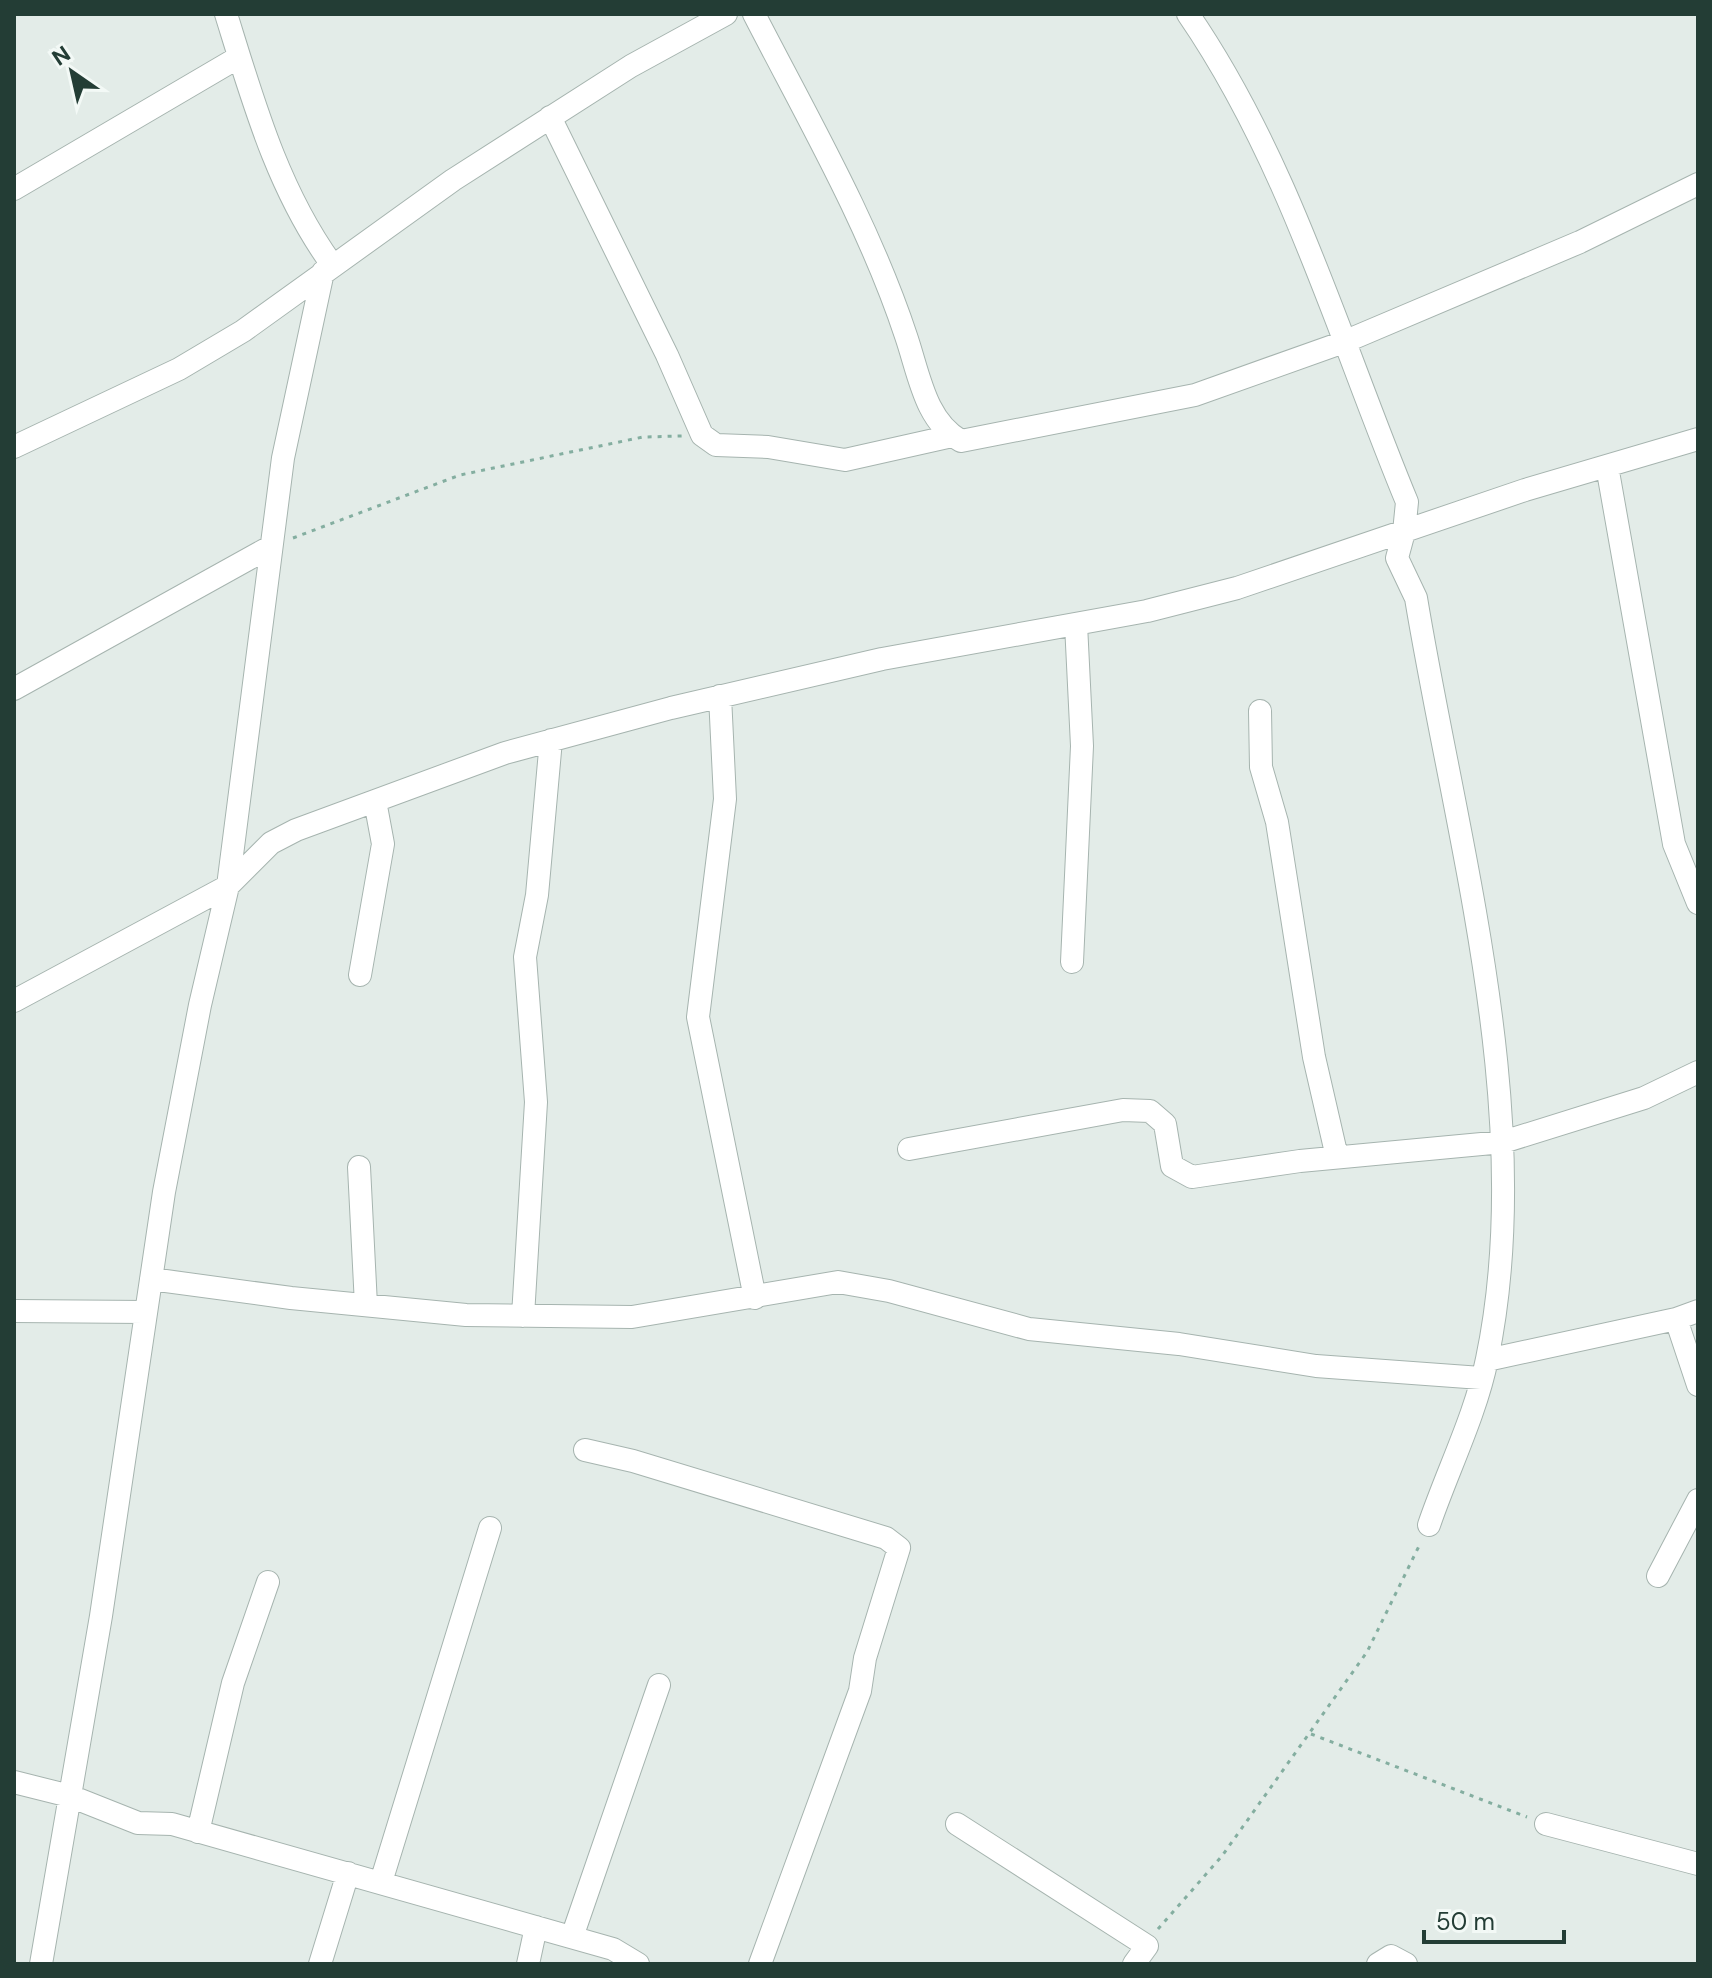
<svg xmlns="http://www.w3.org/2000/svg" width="1712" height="1978" font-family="'DM Sans',sans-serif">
<rect width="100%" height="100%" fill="#e3ece8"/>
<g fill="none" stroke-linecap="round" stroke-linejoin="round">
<!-- minor casing -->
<g stroke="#a6b4af" stroke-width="24">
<path id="minor" d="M226,14C253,101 278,191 333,266
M754,14C808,119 869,224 906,336C919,374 925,421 961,441L1195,395L1344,342L1580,242L1698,184
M1188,14C1289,161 1339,338 1407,502L1404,532L1397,558L1416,598C1456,840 1538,1115 1487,1359C1476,1414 1447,1472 1429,1525
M550,117L667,355L702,435L716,445L768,447L845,460L952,436
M14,189L239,57
M14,447L179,369L243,331L453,180L631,66L726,14
M1607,466L1674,844L1698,903
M14,689L270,547
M720,696L725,799L698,1017L755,1298
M1260,711L1261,767L1277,822L1314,1057L1337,1157
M1072,962L1082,746L1076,624
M360,975L383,844L375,801
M14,1001L228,886L271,843L296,830L505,753L671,708L882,659L1147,611L1237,588L1525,490L1698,439
M909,1149L1123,1110L1150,1111L1165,1124L1172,1166L1192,1177L1300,1161L1503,1142L1644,1098L1698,1072
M359,1167L366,1305
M151,1279L291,1298L466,1315L632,1317L838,1282L889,1291L1029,1329L1179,1344L1316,1366L1481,1378
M14,1311L145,1312
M523,1316L536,1102L525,957L537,895L551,740
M1676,1319L1698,1385
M1487,1360L1676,1319L1698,1311
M585,1450L633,1461L886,1538L899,1548L865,1658L860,1691L760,1964
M1658,1576L1698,1500
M14,1782L70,1796L138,1823L172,1824L613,1949L638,1964
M957,1824L1147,1946L1134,1964
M1546,1824L1698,1864
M198,1832L233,1683L268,1582
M381,1882L490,1528
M572,1937L659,1685
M41,1964L101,1616L164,1192L200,1005L228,886L283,458L323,272
M320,1964L348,1873
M528,1964L536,1927
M1378,1964L1391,1956L1406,1964"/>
</g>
<!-- path -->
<path stroke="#84aea0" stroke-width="3" stroke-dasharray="4 6" stroke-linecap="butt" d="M293,538L460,475L643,437L682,436
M1311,1734L1527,1817
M1158,1929L1222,1856L1367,1652L1420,1544"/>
<!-- minor -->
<use href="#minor" stroke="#fff" stroke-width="22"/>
</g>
<!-- border -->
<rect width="1712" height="1978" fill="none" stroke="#233d35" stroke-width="32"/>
<!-- north arrow -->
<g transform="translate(72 72) rotate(326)" stroke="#f3f9f6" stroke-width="6" paint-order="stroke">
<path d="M0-6L14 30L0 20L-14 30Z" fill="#233d35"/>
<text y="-12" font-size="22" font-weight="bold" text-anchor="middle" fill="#233d35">N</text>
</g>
<!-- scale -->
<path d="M1424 1930v12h140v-12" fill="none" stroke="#233d35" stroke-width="4"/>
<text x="1436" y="1930" font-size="24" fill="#233d35" stroke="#f3f9f6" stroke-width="6" paint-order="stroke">50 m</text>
</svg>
